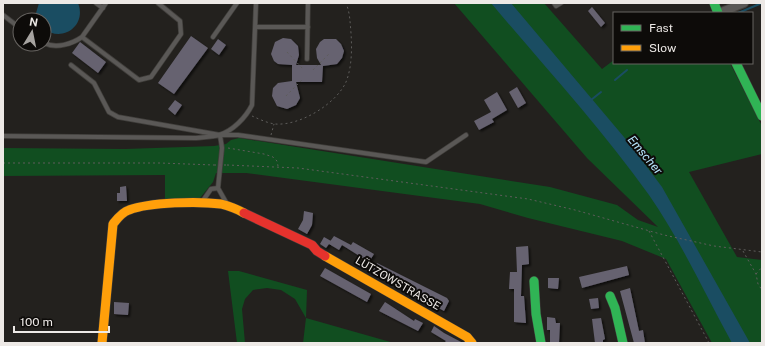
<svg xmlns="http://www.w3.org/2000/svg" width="765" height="346" font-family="'Public Sans',sans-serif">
<defs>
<filter id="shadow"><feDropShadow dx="2" dy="2" stdDeviation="1" flood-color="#0009"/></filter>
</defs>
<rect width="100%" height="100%" fill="#23211e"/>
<!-- green -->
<path fill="#114e20" d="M454,3H544L602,69L614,60V63H730L762,126V154L689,172L737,257L762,260V343H712L666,259L622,241L528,218L480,204L246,173H216L213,182L200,198L165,203V175L3,176V148L125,149L214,146L226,144L231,140L239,138L550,187L617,205L638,220L658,227L587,158Z
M228,271H239L307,290L306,318L394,343H303L306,318L295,299L281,290L267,288L253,290L245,299L242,309L245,343H237Z"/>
<!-- water -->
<path fill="#1a4d62" d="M39,3H78C87,25 63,43 44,29V20H38L36,13Z
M491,3H511L629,143L662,187L750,343H732C705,294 681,241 649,195C601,128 544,66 491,3Z"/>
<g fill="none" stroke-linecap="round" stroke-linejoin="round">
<!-- stream -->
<path stroke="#1a4d62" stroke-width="2" d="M738,13L762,3
M615,80L627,70
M591,100L601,92"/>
</g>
<!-- building -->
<path fill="#666270" filter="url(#shadow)" d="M592,7L605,23L601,27L588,11Z
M191,36L208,48L174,94L158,83Z
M283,38L291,39L298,46L299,55L296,65H321L317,58L316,49L320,42L324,39H336L341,44L344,51L342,58L337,64L323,66L322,82H296L300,98L296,105L287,109L277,106L272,96L273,88L278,83L292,81V65L278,64L274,61L271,54L275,42Z
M218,39L226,45L219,55L211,49Z
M80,42L106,62L98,73L72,53Z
M517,87L526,103L518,108L509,92Z
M497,92L507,110L492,119L494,122L479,130L474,121L491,112L484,100Z
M175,100L182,105L175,115L168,109Z
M126,186L127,201H117V193H120V187Z
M304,211L313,213L312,225L307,234L298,229L303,220Z
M334,236L351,245L353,242L374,254L369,262L342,245L339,250L329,244L326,248L320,244L324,237L331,241L329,243Z
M528,246L529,264L522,265L521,296H524L526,323L514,322V289H509L510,272H517L516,247Z
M377,263L447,298L449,301L444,311L408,291L409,288L400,286L372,272Z
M627,266L629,275L582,288L579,277Z
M325,268L371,294L367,302L320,276Z
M548,278H559L558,289L548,288Z
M630,288L639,331L643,330L645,343H634L620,291Z
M598,298L599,308L591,309L589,299Z
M114,302L129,303L128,315L114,314Z
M385,302L414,321L415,319L423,323L418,331L379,311Z
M547,317L555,318L556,323H560L559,343H550V330H547Z
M601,318L605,339L603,340V343H595L592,319Z
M434,326L444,333L463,343H444L446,341L431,332Z"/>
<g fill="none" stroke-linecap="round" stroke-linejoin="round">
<!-- lane casing -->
<g stroke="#413f3c" stroke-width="5.5">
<path id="lane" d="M96,3L103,8
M554,3L556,6L561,3
M3,15L20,28
M255,27H308
M82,37L139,80L151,77L181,34L180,21L158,3
M213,37L237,3
M44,43C56,49 72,44 82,37L106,3
M307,59L308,3
M71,65L94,83L109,112L118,117L220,135H238L426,162L466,135
M3,136L196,138C204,137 212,137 219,135C233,131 246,117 252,105L256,3
M218,188L222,148L220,135
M202,202L211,189L218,188L227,204"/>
</g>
<!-- street casing -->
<g stroke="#413f3c" stroke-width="10">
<path id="street" d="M719,13L744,3"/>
</g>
<!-- fast casing -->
<g stroke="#413f3c" stroke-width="10">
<path id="fast" d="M714,3L718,13
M736,63L762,116
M534,281L536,314L541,343
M610,296L615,308L623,343"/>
</g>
<!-- slow casing -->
<g stroke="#413f3c" stroke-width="10">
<path id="slow" d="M325,256L467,337L472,343
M102,343L113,224C117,219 122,212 129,210C150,202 199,201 221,204C229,206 237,209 244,213"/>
</g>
<!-- jam casing -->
<g stroke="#413f3c" stroke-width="10">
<path id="jam" d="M244,213L312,245L317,251L325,256"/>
</g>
<!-- path -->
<path stroke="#5e5d5b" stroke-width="1" stroke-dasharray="2 3" stroke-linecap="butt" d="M287,52L303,69
M313,70L330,53
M286,96L303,79
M252,116C259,119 267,123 275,124C300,126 336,104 346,82C352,67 352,49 351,33C350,22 350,13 346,3
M271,135L274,124
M228,148L264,154L273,157L277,161L278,166
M3,163H160L214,165
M227,165L298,168L528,199L575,210L664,235L714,246L762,252
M649,231L709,343
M743,251L756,274L758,284L762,290
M756,274L762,267"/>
<!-- lane -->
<use href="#lane" stroke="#5a5856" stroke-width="4"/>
<!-- street -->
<use href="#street" stroke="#5a5856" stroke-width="8"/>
<!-- fast -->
<use href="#fast" stroke="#30b455" stroke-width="9"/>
<!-- slow -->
<use href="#slow" stroke="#ff9f0a" stroke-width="9"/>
<!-- jam -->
<use href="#jam" stroke="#e5322d" stroke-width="9"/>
<!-- path-bridge -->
<path stroke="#5e5d5b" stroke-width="1" stroke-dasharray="2 3" stroke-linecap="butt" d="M214,165H227"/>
</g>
<g text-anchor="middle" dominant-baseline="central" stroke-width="4" stroke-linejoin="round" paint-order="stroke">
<!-- street labels -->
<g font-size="11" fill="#ede9e6" stroke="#0d0b09">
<text transform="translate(398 283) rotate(30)">LÜTZOWSTRASSE</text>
</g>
<!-- water labels -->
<g font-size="12" font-style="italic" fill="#b6e5fc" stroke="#0d0b09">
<text transform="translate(645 155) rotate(50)">Emscher</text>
</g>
</g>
<!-- border -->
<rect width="765" height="346" fill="none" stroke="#ede9e6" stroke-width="8"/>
<!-- legend -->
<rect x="613" y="12" width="140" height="52" fill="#0d0b09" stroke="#676461"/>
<rect x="621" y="25" width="20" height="6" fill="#30b455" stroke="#676461"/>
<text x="649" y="32" font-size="12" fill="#ede9e6">Fast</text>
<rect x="621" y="45" width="20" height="6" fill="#ff9f0a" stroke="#676461"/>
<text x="649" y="52" font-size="12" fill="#ede9e6">Slow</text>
<!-- north arrow -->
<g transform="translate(32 32) rotate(10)"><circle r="19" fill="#0d0b09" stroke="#676461"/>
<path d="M0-3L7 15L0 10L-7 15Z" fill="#a6a3a0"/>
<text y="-6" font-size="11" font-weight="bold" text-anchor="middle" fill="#ede9e6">N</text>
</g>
<!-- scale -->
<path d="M14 326v6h95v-6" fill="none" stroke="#ede9e6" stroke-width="2"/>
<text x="20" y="326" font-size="12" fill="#ede9e6" stroke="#0d0b09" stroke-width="3" paint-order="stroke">100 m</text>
</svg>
